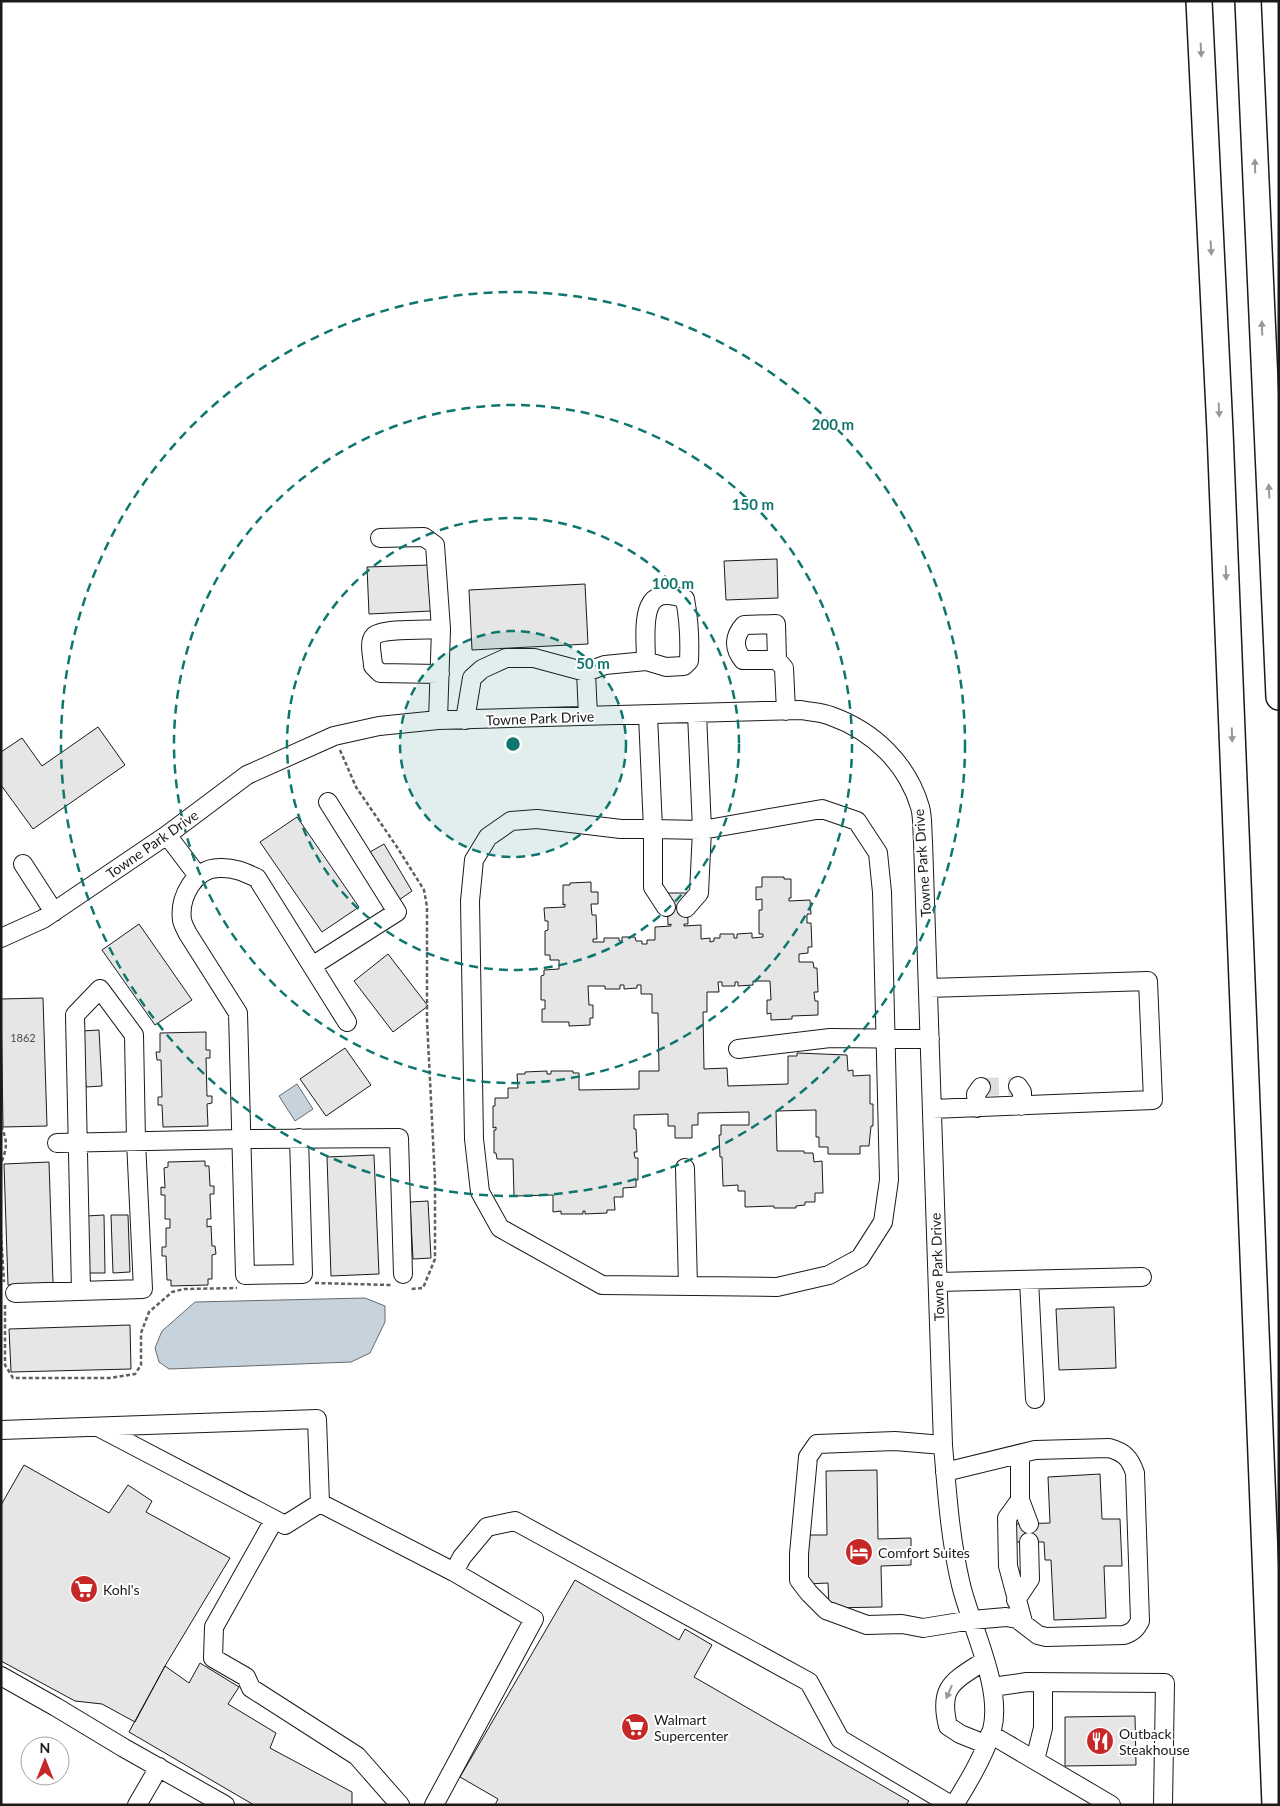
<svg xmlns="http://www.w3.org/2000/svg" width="1280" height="1806" font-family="Lato,sans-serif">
<rect width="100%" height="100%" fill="#fff"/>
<!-- water -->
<path fill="#c6d2dc" stroke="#6a6a6a" d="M297,1084L313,1109L295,1121L279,1096Z
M365,1298L385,1306V1322L370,1353L351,1362L169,1369L159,1362L155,1348L162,1331L195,1302Z"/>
<!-- building -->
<path fill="#e6e6e6" stroke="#1a1a1a" d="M777,559L778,598L726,600L724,561Z
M429,565L431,611L369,614L367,567Z
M585,584L588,644L472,650L469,590Z
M98,727L125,765L33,829L1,785V752L22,738L42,766Z
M297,817L359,907L322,932L260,842Z
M384,844L412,891L399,900L370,852Z
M762,877H784V879H791V898H789V901L810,900L811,914H807V923H811L812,947H808V953L799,954V962H813L814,968H817L818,992H814L815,1001H818V1015L792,1016V1019L771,1020V1013L767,1014V1000H771L770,981H753V985L738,986V982H735V986H722V982H718L719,992H707V1012H703L704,1069L727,1068L728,1086L788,1084V1056H797V1053L847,1055L848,1071L853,1070V1076L870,1075V1104H873V1126H871L869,1146H860V1154H828V1147H819V1137H816V1110L776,1111L777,1151H804V1153H813L814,1162L822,1161L823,1193H815V1202H805V1205L796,1206V1208H774V1206L745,1207V1191H738V1185L723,1186L722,1157H720L719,1135H721V1125H749V1112L698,1113V1125H692V1138H675V1126H668V1114L634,1115V1129H636L637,1152H634L635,1158H638V1180H636V1187L623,1188V1197H614L615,1210H607V1213L585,1214V1211H583V1214H561V1211L553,1212V1195L514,1196L513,1159H497L496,1153H494V1130H496V1127L493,1128V1106H495V1098H508V1088H518L517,1074H525V1072L547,1071V1074H551V1071H573V1073H579V1090L639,1089V1071H659L658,1013H652V994H641V985H637V988L624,989V985H620V989H605V986H588L589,1005H593V1018H590V1025L569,1026V1022H542V1009H545V1000H541V976L544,975V970L559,969V960H550V955H545V931L548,930V921H545L544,908L565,907V904L563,905V885H570V883L591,882V892H598V904H591L592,915H596L597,939H593V942H604V938H619V941H622V937H635L636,941H642V944H647V940H655V927L671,926V924L668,925L667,893H687L688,924H684V926L701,925V939L710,938V942L714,941V938H720V934H734V938H737V934L752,933V938L763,937V934H759V910H762V899L756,900V887H762Z
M139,924L192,1000L155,1025L102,950Z
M388,954L428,1006L393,1032L354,981Z
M43,998L47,1126L3,1127L1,999Z
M99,1030L102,1086L86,1087L82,1031Z
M206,1032V1050H210V1058H206L207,1096H212V1103L207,1104L208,1126L163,1127L162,1105H158V1097H162L161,1060H157L156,1052H160V1033Z
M345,1048L371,1085L326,1116L300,1079Z
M374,1155L379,1274L331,1276L327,1157Z
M205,1161V1166H209L210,1186H214V1194H210L211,1219H207V1227L211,1226L212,1246H215L216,1254L212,1255V1279H208V1285L171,1286V1280H167L166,1256H162V1247H166V1228H170V1219H165V1195H161V1187L165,1188L164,1168L168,1167V1162Z
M49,1162L53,1283L8,1285L4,1164Z
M428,1201L431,1258L413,1259L410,1202Z
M104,1215L105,1273H87L86,1216Z
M111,1215H128L130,1272L113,1273Z
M1114,1307L1116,1368L1059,1370L1056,1309Z
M130,1325L131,1369L11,1372L9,1329Z
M24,1465L109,1513L128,1485L152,1501L146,1512L230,1558L165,1666L135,1722L102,1704L75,1701L1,1661V1505Z
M877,1470L878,1539L911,1538V1565L881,1566L882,1607L829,1608L828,1583L807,1584L806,1535H827L826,1471Z
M1100,1474L1102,1519H1120L1122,1566H1104L1106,1618L1054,1620L1051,1560H1045L1044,1542H1016L1015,1524L1050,1523L1048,1477Z
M575,1580L679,1640L685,1629L712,1645L694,1677L909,1801L906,1805H495L498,1799L460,1777Z
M200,1663L239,1687L228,1704L276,1733L270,1748L352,1792V1805H254L129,1732L165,1666L189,1683Z
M1135,1716L1136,1765L1065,1766V1717Z"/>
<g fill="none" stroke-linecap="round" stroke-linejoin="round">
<!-- minor-tunnel -->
<path stroke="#ddd" stroke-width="18" stroke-dasharray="18 9" stroke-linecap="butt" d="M981,1087L1018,1086"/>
<!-- minor casing -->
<g stroke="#1a1a1a" stroke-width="20">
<path id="minor" d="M380,538L424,537L435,545L441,629L438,720
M777,660H743C733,648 734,636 744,625L776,624L777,660L784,668L786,711
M586,672L588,716
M440,674L380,673L373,666C373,658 368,642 374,636C382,628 429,630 441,629
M648,715L653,829H621L537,819L511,821L488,837L474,860L470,901L474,1139L480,1192L500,1228L602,1285L777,1287L829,1275L860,1258L883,1222L889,1180L882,892L878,853L857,821L822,809L702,830L697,713
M465,720L472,678L482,669L506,658H534L586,672L605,665L646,661L666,667L684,666L689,661C690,640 689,620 685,599C637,580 646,632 646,661
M167,835L198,876
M23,864L54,912
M666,907L653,887V829L702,830L699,893L686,908
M1,938L43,919L167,835L247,775L334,736L379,726L438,720L801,710C811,712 822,712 831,716C873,731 907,763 920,807C923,817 922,830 923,841L943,1445C947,1492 950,1539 961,1585C971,1627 1003,1688 992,1730C985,1754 968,1783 954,1805
M312,966L397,912L328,802
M928,988L1148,981L1153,1100L932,1109
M738,1049L830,1038L930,1039
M1018,1086L1022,1092V1106
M977,1108L976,1094L981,1087
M299,1138L303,1274L245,1275L238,1013L188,934C186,930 183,925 182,920C179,898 194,868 219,868C233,867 244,872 257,878L347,1022
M57,1143L242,1139L399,1138L403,1274
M685,1168L688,1286
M1029,1280L1035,1399
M938,1282L1142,1277
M15,1293L143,1289L136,1141L134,1035L100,989L75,1015L81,1291
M98,1427L285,1525L320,1503L454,1572L534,1619L434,1805
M1,1430L317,1419L320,1503
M943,1445L895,1441L817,1444L808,1457L799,1554V1580L809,1593L826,1610L867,1625L902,1624L923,1628L972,1620L1006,1617L1017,1619L1038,1635L1046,1637L1124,1635C1133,1632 1136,1629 1140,1621L1135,1473C1130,1458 1124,1452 1109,1448L1035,1450L945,1472
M1020,1454V1500L1007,1518L1008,1566L1023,1622
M1020,1500L1029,1524
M274,1520L214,1627L213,1658L246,1677L251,1688L357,1756L400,1805
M454,1572L462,1557L487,1527L515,1521L809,1682L840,1739L951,1805
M1016,1600L1030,1579L1029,1542
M984,1661C954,1681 938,1686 948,1726L960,1734L985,1744
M1,1676L56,1707L124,1748L225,1805
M992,1687L1027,1682L1165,1683L1163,1805
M990,1734L1111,1805
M1035,1760L1043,1728V1682
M137,1805L159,1767"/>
</g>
<!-- highway casing -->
<g stroke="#1a1a1a" stroke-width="28">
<path id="highway" d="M1199,1L1220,431L1275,1805
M1248,1L1279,697"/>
</g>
<!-- path -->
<path stroke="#5f5f5f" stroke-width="2.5" stroke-dasharray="4 2.5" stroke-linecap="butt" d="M340,750L356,787L397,847L424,890L427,907V1020L435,1180V1259L423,1288L411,1289
M1,1126C8,1142 7,1147 1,1164
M1,1234L4,1282
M315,1283L391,1285
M5,1305V1365L13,1378H110L135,1374L141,1365V1333L149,1312L172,1292L184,1289L237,1288"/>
<!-- minor -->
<use href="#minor" stroke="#fff" stroke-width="18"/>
<!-- highway -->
<use href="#highway" stroke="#fff" stroke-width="25"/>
</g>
<!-- one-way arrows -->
<defs><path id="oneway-solid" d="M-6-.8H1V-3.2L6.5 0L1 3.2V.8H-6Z" transform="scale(1.25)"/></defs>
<g fill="#989898">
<use href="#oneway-solid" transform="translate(1201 50) rotate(87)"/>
<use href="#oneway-solid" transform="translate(1255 166) rotate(-92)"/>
<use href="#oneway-solid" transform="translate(1211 248) rotate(87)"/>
<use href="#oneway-solid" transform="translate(1262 328) rotate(-92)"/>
<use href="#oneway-solid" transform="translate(1219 410) rotate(87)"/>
<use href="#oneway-solid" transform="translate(1269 491) rotate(-93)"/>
<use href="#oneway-solid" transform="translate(1226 573) rotate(88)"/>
<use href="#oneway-solid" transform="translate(1232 735) rotate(88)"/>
<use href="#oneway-solid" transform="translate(949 1692) rotate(114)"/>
</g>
<!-- distance rings -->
<circle cx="513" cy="744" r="113" fill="#0f766e" fill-opacity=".12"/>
<g fill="none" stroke="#0f766e" stroke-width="2.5" stroke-dasharray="9 6">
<circle cx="513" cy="744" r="113"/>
<circle cx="513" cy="744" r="226"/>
<circle cx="513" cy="744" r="339"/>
<circle cx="513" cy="744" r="452"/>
</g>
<!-- icons -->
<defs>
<g id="hotel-disc" transform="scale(1.4375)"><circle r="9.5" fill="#c62828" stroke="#fff"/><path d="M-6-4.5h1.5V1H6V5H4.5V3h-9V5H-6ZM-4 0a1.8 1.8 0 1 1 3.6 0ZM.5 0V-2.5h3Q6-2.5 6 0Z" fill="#fff"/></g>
<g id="supermarket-disc" transform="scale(1.4375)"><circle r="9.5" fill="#c62828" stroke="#fff"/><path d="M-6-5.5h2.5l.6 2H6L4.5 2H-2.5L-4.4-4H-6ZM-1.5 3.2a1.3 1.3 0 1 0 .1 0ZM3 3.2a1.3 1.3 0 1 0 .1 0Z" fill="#fff"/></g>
<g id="restaurant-disc" transform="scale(1.4375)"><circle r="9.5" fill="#c62828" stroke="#fff"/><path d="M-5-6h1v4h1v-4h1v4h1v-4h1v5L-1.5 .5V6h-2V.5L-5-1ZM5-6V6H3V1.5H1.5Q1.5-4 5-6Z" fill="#fff"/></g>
</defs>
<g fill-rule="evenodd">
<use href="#hotel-disc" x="859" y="1552"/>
<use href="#supermarket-disc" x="84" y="1589"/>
<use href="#supermarket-disc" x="635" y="1727"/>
<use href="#restaurant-disc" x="1100" y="1741"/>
</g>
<g text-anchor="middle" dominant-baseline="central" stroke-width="4" stroke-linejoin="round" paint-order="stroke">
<!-- number labels -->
<g font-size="11" fill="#4d4d4d">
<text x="23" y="1037">1862</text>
</g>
<!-- street labels -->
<g font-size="14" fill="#1a1a1a" stroke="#fff">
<text transform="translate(540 718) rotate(-2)">Towne Park Drive</text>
<text transform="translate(152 844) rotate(-35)">Towne Park Drive</text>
<text transform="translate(922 863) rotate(-94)">Towne Park Drive</text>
<text transform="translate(937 1267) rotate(-92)">Towne Park Drive</text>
</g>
<!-- poi labels -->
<g font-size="14" fill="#1a1a1a" stroke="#fff" text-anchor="start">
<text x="878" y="1552">Comfort Suites</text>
<text x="103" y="1589">Kohl's</text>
<text x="654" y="1719">Walmart<tspan x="654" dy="16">Supercenter</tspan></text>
<text x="1119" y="1733">Outback<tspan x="1119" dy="16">Steakhouse</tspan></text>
</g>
</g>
<circle cx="513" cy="744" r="8" fill="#0f766e" stroke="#fff" stroke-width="2.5"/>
<g font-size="15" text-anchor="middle" font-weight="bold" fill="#0f766e" stroke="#fff" stroke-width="4" stroke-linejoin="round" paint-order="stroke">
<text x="833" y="430">200 m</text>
<text x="753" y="510">150 m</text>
<text x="673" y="589">100 m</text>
<text x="593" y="669">50 m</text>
</g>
<!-- border -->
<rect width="1280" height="1806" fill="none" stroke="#1a1a1a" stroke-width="5"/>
<!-- north arrow -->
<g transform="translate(45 1761)"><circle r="24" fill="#ffffff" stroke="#a3a3a3"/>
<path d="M0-4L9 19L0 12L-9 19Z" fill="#c62828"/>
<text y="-8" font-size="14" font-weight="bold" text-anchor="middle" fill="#1a1a1a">N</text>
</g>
</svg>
